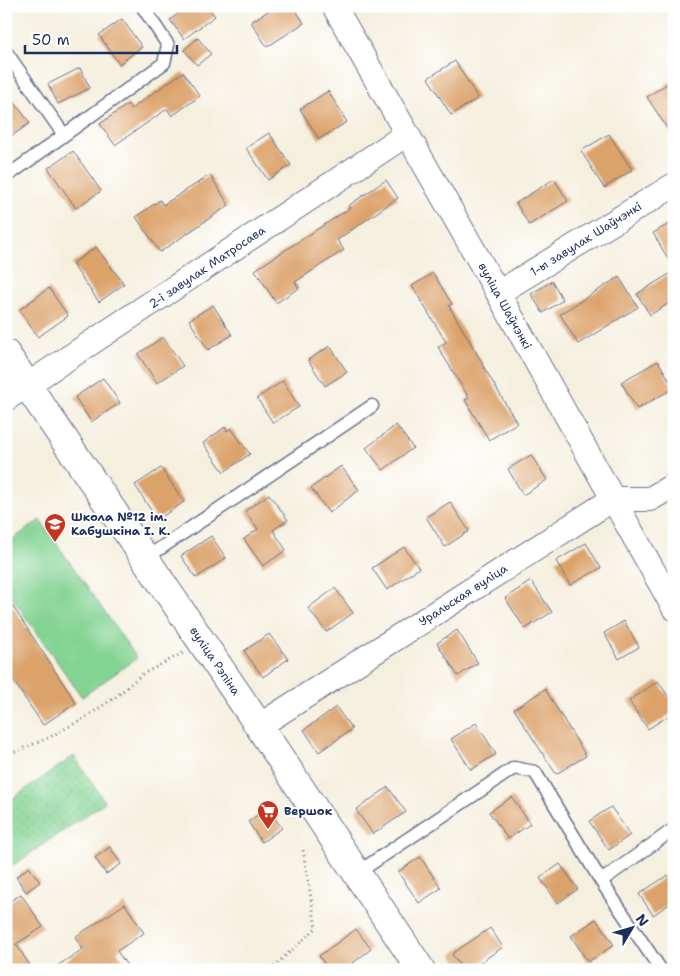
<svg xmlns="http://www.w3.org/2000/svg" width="680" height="976" font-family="'Shantell Sans',sans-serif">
<defs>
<pattern id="grass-dots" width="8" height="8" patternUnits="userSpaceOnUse" patternTransform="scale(1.25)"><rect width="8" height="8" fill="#83d393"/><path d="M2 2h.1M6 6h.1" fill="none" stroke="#71b581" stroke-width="1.8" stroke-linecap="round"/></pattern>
</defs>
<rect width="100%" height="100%" fill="#fff"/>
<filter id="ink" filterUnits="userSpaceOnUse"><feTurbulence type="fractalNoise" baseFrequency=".02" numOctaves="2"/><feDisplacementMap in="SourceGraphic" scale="10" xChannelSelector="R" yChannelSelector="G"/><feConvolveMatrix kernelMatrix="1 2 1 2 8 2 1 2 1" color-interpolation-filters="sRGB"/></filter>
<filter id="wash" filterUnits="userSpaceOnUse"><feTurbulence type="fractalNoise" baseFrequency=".0096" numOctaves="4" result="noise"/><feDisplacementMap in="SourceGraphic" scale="20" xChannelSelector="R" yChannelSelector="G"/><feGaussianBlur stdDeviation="1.12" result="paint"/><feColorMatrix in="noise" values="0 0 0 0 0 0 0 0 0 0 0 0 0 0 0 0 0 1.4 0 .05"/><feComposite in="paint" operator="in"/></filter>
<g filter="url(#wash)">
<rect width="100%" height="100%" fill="#f5efde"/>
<!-- grass -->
<path fill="url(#grass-dots)" stroke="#4f8178" d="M74,756L105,802L6,870V803Z"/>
<!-- garden -->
<path fill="#83d393" stroke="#4f8178" d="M40,520L137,658L82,697L6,589V544Z"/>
<g id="blocks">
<!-- building -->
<path fill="#dba26b" d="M188,6H207L215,16L184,39L170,20Z
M276,6H293L304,23L267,47L251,22Z
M122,19L142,47L119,64L99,35Z
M198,38L211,54L197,65L184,50Z
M455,61L478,98L451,115L428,78Z
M80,68L90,88L58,104L48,84Z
M183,72L200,96L172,116L167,109L115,145L100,124L128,104L131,109Z
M674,79V139L647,97Z
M6,91L30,123L6,140Z
M328,91L347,122L319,139L300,109Z
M269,133L291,165L268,180L246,148Z
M609,134L632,170L604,188L581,151Z
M73,151L101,191L76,208L48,168Z
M210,175L229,205L160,252L136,217L160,200L163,205Z
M554,179L568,201L529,225L516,203Z
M386,180L398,198L337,240L344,250L295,282L299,288L276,303L255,270L350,208L348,206Z
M674,221V269L653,233Z
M96,247L124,284L99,302L72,264Z
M674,271V300L650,315L637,294Z
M433,273L452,304L449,306L483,364H482L517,423L489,440L465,400L469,398L438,347L446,342L412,286Z
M619,277L638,307L578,344L560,314Z
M552,281L563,300L543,313L531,294Z
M49,288L68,316L38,337L19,310Z
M213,305L232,335L208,350L189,320Z
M163,337L183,366L157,383L138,354Z
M330,346L347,372L325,386L308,360Z
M658,361L674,388L637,409L621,382Z
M103,378L120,403L91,422L75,397Z
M283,381L299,407L273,423L257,398Z
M396,425L413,448L383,470L366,448Z
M225,427L227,431L231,428L250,454L224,472L203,443Z
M531,455L547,480L523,495L508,469Z
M341,466L359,490L329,513L311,488Z
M161,468L184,502L157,520L135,485Z
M269,494L288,520L273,530L286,550L263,566L244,539L258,529L245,511Z
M450,502L469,531L445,547L426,517Z
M211,536L226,558L196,578L181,556Z
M586,543L601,568L570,585L556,561Z
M404,547L419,568L387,590L372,568Z
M531,581L552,612L525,629L505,598Z
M335,588L353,613L326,632L308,608Z
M6,596L76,703L43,725L6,670Z
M624,621L639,647L619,659L604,633Z
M457,630L478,663L458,676L437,643Z
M269,634L288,659L263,677L244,651Z
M658,681L674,705V712L648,729L629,701Z
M545,689L586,756L556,774L514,709Z
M336,707L352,729L319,752L304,730Z
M476,723L496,754L471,770L451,739Z
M388,787L406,812L373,834L356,810Z
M512,797L530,824L508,839L489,812Z
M611,807L630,835L609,850L589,821Z
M267,808L282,828L262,842L248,822Z
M110,847L121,864L106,874L95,858Z
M420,857L441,888L419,903L398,872Z
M560,864L578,889L558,903L540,878Z
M29,867L40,882L26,892L16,877Z
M668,875L674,885V901L653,915L639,894Z
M21,894L43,927L16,944L33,970H6V904Z
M125,904L144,933L117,951L130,970H51L83,949L75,937Z
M596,919L614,945L588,962L571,936Z
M490,928L503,947L469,970H463L452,954Z
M356,929L371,949L344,970H329L319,956Z"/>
</g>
</g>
<g filter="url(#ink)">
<use href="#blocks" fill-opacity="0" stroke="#67728b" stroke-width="1"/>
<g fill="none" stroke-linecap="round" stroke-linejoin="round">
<!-- service casing -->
<g stroke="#67728b" stroke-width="15">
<path id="service" d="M6,52L64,135
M6,177L164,63L168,45L142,6
M146,558L372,406
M357,873L514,768L535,772L601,881L661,970
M601,881L674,829"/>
</g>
<!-- minor casing -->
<g stroke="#67728b" stroke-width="26">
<path id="minor" d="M334,6L498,293L674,608
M498,293L674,185
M6,399L407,134
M259,726L613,499H650L674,485"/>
</g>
<!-- tertiary casing -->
<g stroke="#67728b" stroke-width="30">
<path id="tertiary" d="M6,354L259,726L421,970"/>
</g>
<!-- path -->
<path stroke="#67728b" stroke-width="3" stroke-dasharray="1 4" stroke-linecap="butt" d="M10,754L48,738L83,719L117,696L141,675L183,653
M270,970L316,928L303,850"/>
<!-- service -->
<use href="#service" stroke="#fff" stroke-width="12"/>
<!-- minor -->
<use href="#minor" stroke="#fff" stroke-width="24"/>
<!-- tertiary -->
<use href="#tertiary" stroke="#fff" stroke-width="28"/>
</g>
</g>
<!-- icons -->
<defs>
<g id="school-pin" transform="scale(1.125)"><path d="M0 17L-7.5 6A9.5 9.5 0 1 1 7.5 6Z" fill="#c8321e" stroke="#fff"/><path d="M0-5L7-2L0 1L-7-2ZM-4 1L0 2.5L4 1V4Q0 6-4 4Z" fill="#fff"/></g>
<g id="supermarket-pin" transform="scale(1.125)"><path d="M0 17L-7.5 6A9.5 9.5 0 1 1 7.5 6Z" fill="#c8321e" stroke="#fff"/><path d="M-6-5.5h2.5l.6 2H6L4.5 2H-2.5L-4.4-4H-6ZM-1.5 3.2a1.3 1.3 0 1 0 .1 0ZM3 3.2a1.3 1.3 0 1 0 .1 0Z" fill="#fff"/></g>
</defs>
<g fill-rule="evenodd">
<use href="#school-pin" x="55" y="524"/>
<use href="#supermarket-pin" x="268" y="811"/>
</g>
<g text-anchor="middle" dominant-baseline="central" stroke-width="4" stroke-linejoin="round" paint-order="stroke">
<!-- street labels -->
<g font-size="12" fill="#1b2f5e" stroke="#fff">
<text transform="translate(586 239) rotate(-32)">1-ы завулак Шаўчэнкі</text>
<text transform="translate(207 267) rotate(-34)">2-і завулак Матросава</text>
<text transform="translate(505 306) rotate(61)">вуліца Шаўчэнкі</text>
<text transform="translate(463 595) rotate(-33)">Уральская вуліца</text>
<text transform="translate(215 661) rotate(56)">вуліца Рэпіна</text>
</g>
<!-- poi labels -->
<g font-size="12" font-weight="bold" fill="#1b2f5e" stroke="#fff" text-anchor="start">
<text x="71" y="517">Школа №12 ім.<tspan x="71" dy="14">Кабушкіна І. К.</tspan></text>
<text x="284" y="811">Вершок</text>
</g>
</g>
<!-- margin -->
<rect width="680" height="976" fill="none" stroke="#fff" stroke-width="25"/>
<!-- north arrow -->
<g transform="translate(632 928) rotate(52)" stroke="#ffffff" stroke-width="4" paint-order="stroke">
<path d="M0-4L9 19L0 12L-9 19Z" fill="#1b2f5e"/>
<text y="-8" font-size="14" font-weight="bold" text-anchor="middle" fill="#1b2f5e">N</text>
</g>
<!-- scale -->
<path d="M25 45v8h152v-8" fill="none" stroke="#1b2f5e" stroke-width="2.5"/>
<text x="32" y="45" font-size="15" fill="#1b2f5e" stroke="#ffffff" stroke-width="4" paint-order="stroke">50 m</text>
</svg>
